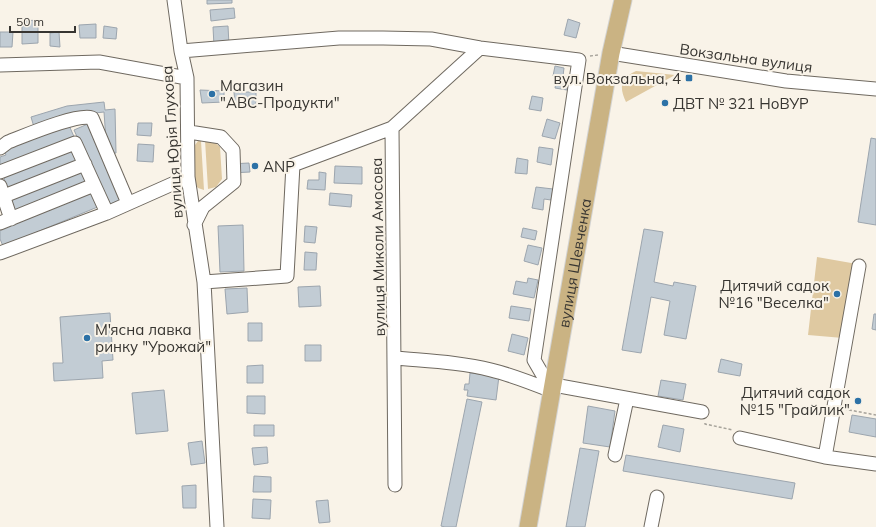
<svg xmlns="http://www.w3.org/2000/svg" width="876" height="527" font-family="Mulish,sans-serif">
<rect width="100%" height="100%" fill="#f9f3e8"/>
<!-- green -->
<path fill="#dfc9a1" d="M636,71L675,75L626,102C619,87 620,78 636,71Z
M205,140L213,141L220,147L222,179L216,187L208,189Z
M198,141H201L204,190L198,188L194,182L192,149Z
M817,257L857,264L843,338L808,335Z"/>
<!-- building -->
<path fill="#c2ccd4" stroke="#9ca5ae" d="M207,0H232V3L207,4Z
M234,8L235,18L211,21L210,10Z
M568,19L580,23L576,38L564,35Z
M38,20V43L22,44V21Z
M96,24V38H80L79,25Z
M104,26L117,28L116,39L103,38Z
M228,26L229,45L214,46L213,27Z
M0,32H13L12,47H0Z
M59,32L60,47L50,46V33Z
M555,66L564,68L563,76L569,77L567,90L555,88L557,77L553,76Z
M200,90L224,91V102L202,103Z
M234,92H256V105H235Z
M532,96L543,98L541,111L529,109Z
M104,102L105,110L115,109L116,153L107,154L104,112L69,116L34,127L31,117L67,106Z
M547,119L560,123L555,139L542,136Z
M68,123L75,139L0,169V157L6,155L3,147Z
M90,123L124,198L108,205L74,130Z
M138,123H152L151,136L137,135Z
M871,138L876,139V225L858,222Z
M138,144L154,145L153,162L137,161Z
M74,147L80,163L6,190L4,181L6,172Z
M539,147L553,149L551,165L537,162Z
M517,158L528,160L527,174L515,173Z
M249,163L250,172L231,173L230,164Z
M335,166L362,167V184L334,183Z
M84,167L90,183L15,215L8,200Z
M319,172L326,173L325,190L307,189L308,180H319Z
M536,187L553,189L551,200L544,199L543,210L532,208Z
M94,190L100,206L3,246L0,239V228Z
M330,193L352,195L351,207L329,205Z
M243,225L244,271L220,272L218,226Z
M305,226L317,227L315,243L304,242Z
M523,228L537,231L535,240L521,237Z
M644,229L663,232L654,282L673,286L674,282L696,286L686,339L664,335L670,301L651,297L641,353L622,350Z
M528,245L542,248L538,265L524,261Z
M305,252L317,253L316,270H304Z
M528,278L538,280L534,298L513,294L516,281L527,283Z
M320,286L321,306L299,307L298,287Z
M247,288L248,312L227,314L225,289Z
M511,306L531,309L529,321L509,318Z
M110,313L113,360L102,361L103,378L54,381L53,363H63L60,317Z
M874,314H876V330L872,329Z
M248,323H262V341H248Z
M512,334L528,338L524,355L508,351Z
M305,345H321V361H305Z
M721,359L742,364L740,376L718,372Z
M263,365V383H247V366Z
M470,373L499,376L496,400L467,396L468,390H464L465,384H469Z
M661,380L686,384L683,400L658,396Z
M164,390L168,431L136,434L132,393Z
M247,396H265V414L247,413Z
M467,399L482,402L456,527H445L441,526Z
M588,406L615,411L610,447L583,443Z
M852,415L876,419V437L849,432Z
M254,425H274V436H254Z
M663,425L684,429L680,452L658,447Z
M202,441L205,463L191,465L188,443Z
M267,447L268,463L254,465L252,448Z
M580,448L599,451L585,527H566Z
M626,455L795,483L792,499L623,471Z
M254,476L271,477V492H253Z
M196,485V508H183L182,486Z
M253,499L271,500L270,519L252,518Z
M328,500L330,522L319,523L316,501Z"/>
<g fill="none" stroke-linecap="round" stroke-linejoin="round">
<!-- minor casing -->
<g stroke="#6f6960" stroke-width="15">
<path id="minor" d="M174,0L181,51L187,78L188,177L204,282L217,527
M181,51L339,38H383L431,39L480,48L579,60L534,360L552,391
M611,53L786,81L876,89
M0,65L99,62L187,78
M189,132L221,137L233,150L234,182L203,207L194,225
M0,148L8,142C24,136 77,113 92,118L128,203
M0,172L75,143L107,213
M0,186L11,219
M4,196L85,164
M0,223L94,185
M0,253L107,213L188,177
M204,282L287,276L293,165L392,128
M395,358C427,361 460,362 491,370C512,375 532,383 552,391
M554,385L702,412
M740,438L825,457L876,464
M615,455L627,399
M825,457L859,266
M395,485L392,128L480,48
M651,527L657,497"/>
</g>
<!-- major casing -->
<g stroke="#d3d3d2" stroke-width="19">
<g id="major">
<path id="s1" d="M528,527L611,53L623,0"/>
</g>
</g>
<!-- path -->
<path stroke="#a7a39b" stroke-width="1.5" stroke-dasharray="3 2" stroke-linecap="butt" d="M590,56L598,55
M844,409L876,415
M705,423V424L733,430"/>
<!-- minor -->
<use href="#minor" stroke="#fff" stroke-width="13"/>
<!-- major -->
<use href="#major" stroke="#cab383" stroke-width="17"/>
</g>
<!-- markers -->
<g fill="#2c71a6" stroke="#f9f3e8" stroke-width="1.5">
<rect x="685" y="74" width="8" height="8" rx="2"/>
<circle cx="212" cy="94" r="4"/>
<circle cx="665" cy="103" r="4"/>
<circle cx="255" cy="166" r="4"/>
<circle cx="837" cy="294" r="4"/>
<circle cx="87" cy="338" r="4"/>
<circle cx="858" cy="401" r="4"/>
</g>
<g text-anchor="middle" dominant-baseline="central" stroke-width="4" stroke-linejoin="round" paint-order="stroke">
<!-- street labels -->
<g font-size="15" fill="#373531" stroke="#f9f3e8">
<text transform="translate(746 58) rotate(8)">Вокзальна вулиця</text>
<text transform="translate(172 142) rotate(-94)">вулиця Юрія Глухова</text>
<text transform="translate(378 247) rotate(-91)">вулиця Миколи Амосова</text>
<text stroke="none"><textPath href="#s1" startOffset="268">вулиця Шевченка</textPath></text>
</g>
<!-- poi labels -->
<g font-size="15" fill="#373531" stroke="#f9f3e8" text-anchor="start">
<text x="681" y="78" text-anchor="end">вул. Вокзальна, 4</text>
<text x="220" y="85">Магазин<tspan x="220" dy="17">"ABC-Продукти"</tspan></text>
<text x="673" y="103">ДВТ № 321 НоВУР</text>
<text x="263" y="166">ANP</text>
<text x="829" y="285" text-anchor="end">Дитячий садок<tspan x="829" dy="17">№16 "Веселка"</tspan></text>
<text x="95" y="329">М'ясна лавка<tspan x="95" dy="17">ринку "Урожай"</tspan></text>
<text x="850" y="392" text-anchor="end">Дитячий садок<tspan x="850" dy="17">№15 "Грайлик"</tspan></text>
</g>
</g>
<!-- scale -->
<path d="M10 26v6h65v-6" fill="none" stroke="#373531" stroke-width="2"/>
<text x="16" y="26" font-size="12" fill="#373531" stroke="#f9f3e8" stroke-width="3" paint-order="stroke">50 m</text>
</svg>
